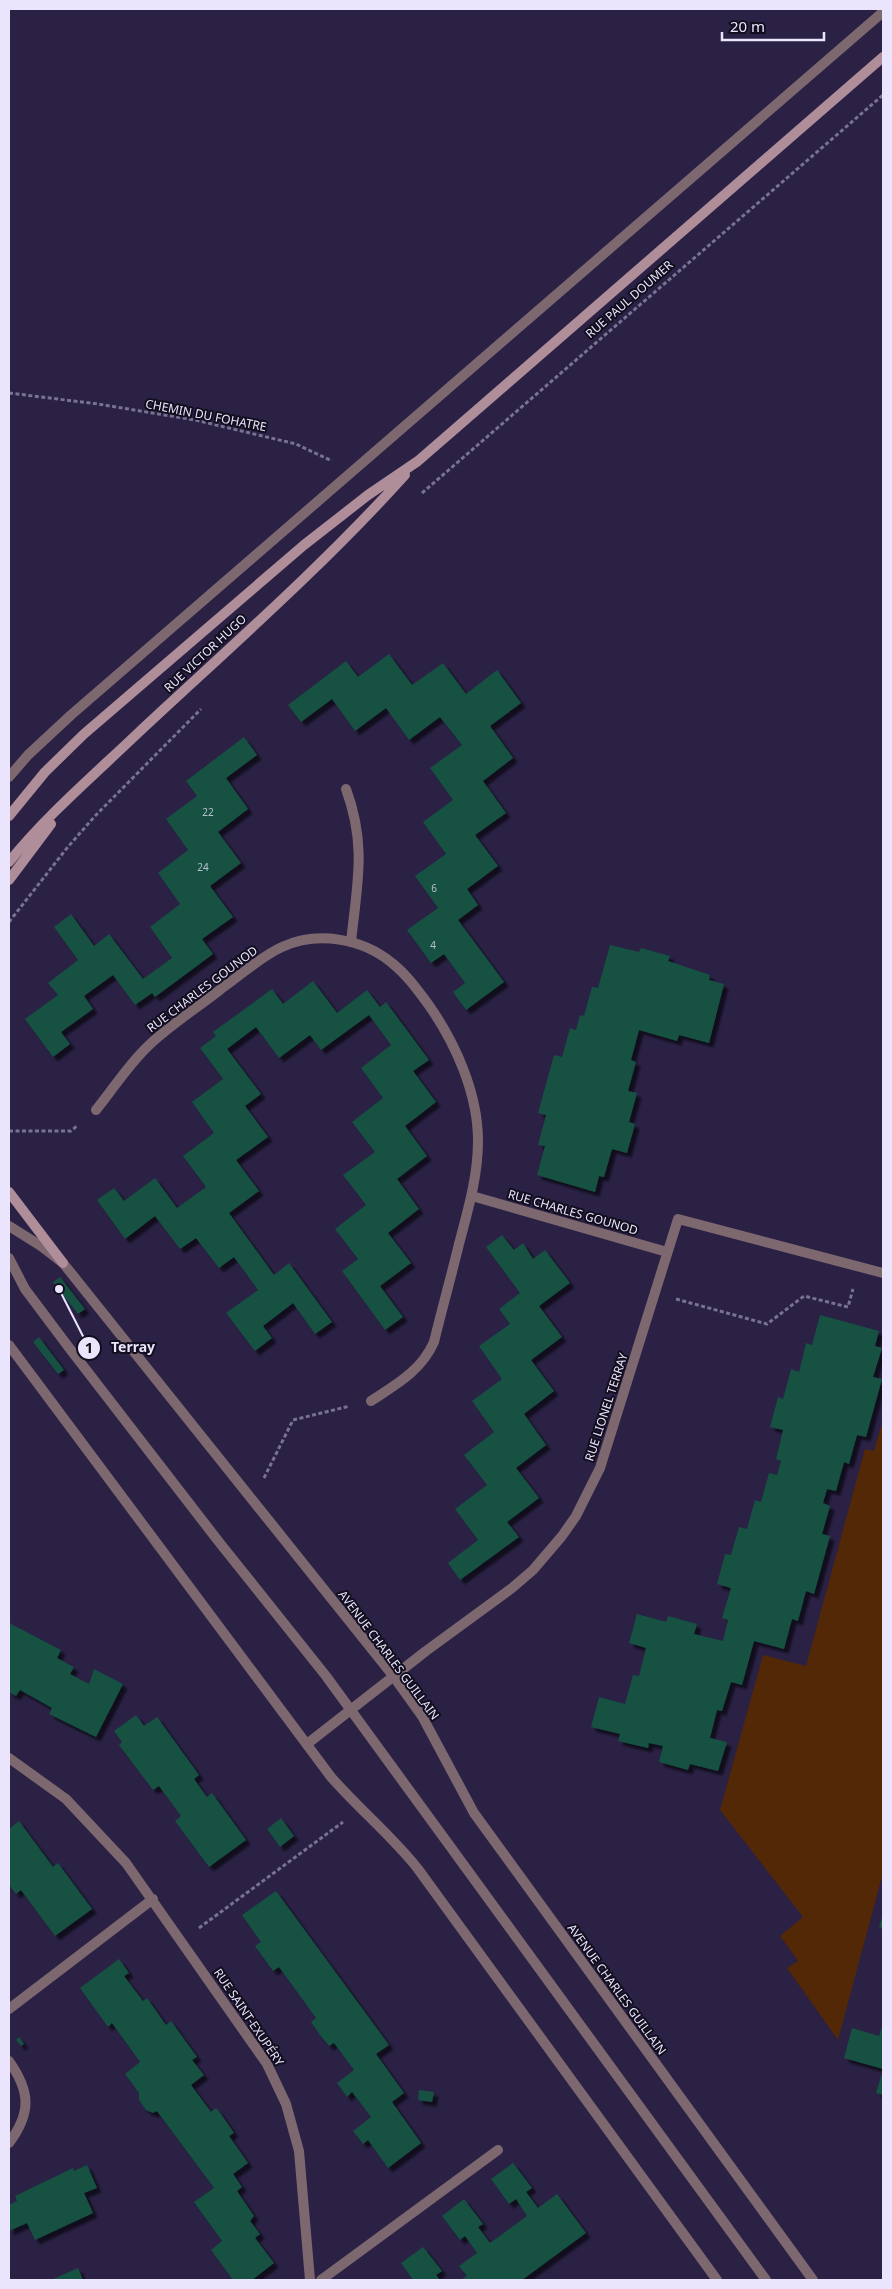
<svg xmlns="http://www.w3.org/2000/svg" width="892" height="2289" font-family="'Noto Sans',sans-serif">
<defs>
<filter id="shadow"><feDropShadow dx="4.5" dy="4.5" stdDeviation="1" flood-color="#0009"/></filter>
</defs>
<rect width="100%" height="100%" fill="#2a2145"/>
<!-- green -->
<path fill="#522806" d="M881,1426L883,1430V1873L838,2040L787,1968L798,1961L780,1936L803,1917L720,1810L763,1655L806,1666L865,1449L874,1451Z"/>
<!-- building -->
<path fill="#145143" filter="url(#shadow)" d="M389,654L412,685L443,663L466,694L497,670L521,703L490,726L513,758L483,781L506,813L475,835L498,866L467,889L478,905L458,920L504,982L466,1010L453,992L465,983L444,954L431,963L407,930L438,908L415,876L446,854L423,822L453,800L430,768L462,745L440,717L409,740L386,708L355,731L332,699L301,722L288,705L346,661L358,677Z
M244,737L257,755L226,778L248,809L218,832L241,863L210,886L233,917L202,939L213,954L155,997L152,993L135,1005L113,975L84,996L93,1009L61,1032L70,1044L53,1057L25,1019L58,995L48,983L78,960L54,927L71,914L94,946L109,934L143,979L172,958L150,927L180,904L158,873L188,850L166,819L197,796L186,781Z
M610,945L639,952L641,948L670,956L668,961L710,975L709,980L724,984L709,1043L679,1035L677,1041L639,1030L631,1060L636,1062L628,1091L637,1093L629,1122L635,1124L627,1153L612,1149L604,1177L599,1176L595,1192L537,1175L545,1146L538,1145L546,1115L538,1113L554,1055L562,1057L570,1028L576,1030L580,1015L584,1016L592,987L598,988Z
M313,981L337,1013L367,990L380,1007L386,1002L429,1060L413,1071L436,1102L405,1126L427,1156L397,1179L419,1209L388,1233L411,1263L380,1286L403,1317L385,1330L342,1271L358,1259L335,1229L366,1205L343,1175L375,1152L352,1122L383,1098L361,1068L391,1045L369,1015L321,1050L310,1035L279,1058L256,1027L227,1049L261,1094L245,1106L268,1137L236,1160L259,1191L229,1213L274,1275L289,1263L332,1322L315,1334L293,1303L263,1326L272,1338L255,1351L226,1313L258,1290L234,1257L219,1268L196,1238L180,1249L155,1216L125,1239L97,1200L114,1188L124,1201L155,1178L177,1208L206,1187L183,1156L214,1133L192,1102L223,1079L200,1048L216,1036L213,1032L272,989L283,1004Z
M502,1235L514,1250L523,1243L533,1259L545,1250L570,1283L539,1306L562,1337L531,1360L554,1391L524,1414L546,1445L516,1468L539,1498L507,1522L519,1537L460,1580L448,1563L478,1540L455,1509L487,1485L464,1455L494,1432L472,1401L502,1379L479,1346L510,1324L499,1309L520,1293L486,1247Z
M60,1277L85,1309L78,1314L53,1282Z
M820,1315L879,1331L875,1346L882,1348L873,1377L882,1379L866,1437L857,1435L849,1464L844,1462L836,1491L827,1489L823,1503L830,1506L822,1534L830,1536L814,1594L806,1591L798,1621L792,1619L784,1649L754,1641L742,1685L731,1682L722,1711L717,1710L710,1738L727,1742L718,1771L690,1764L688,1770L659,1762L663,1746L649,1743L648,1748L618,1741L620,1734L591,1727L599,1697L625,1704L633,1675L639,1676L646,1648L629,1643L637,1614L666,1622L668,1616L697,1624L694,1634L723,1641L728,1620L722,1618L731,1588L717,1584L725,1554L731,1555L739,1527L747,1529L755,1500L761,1502L769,1473L777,1475L781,1461L776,1459L783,1430L770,1427L778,1397L783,1399L791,1369L799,1372L806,1343L812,1345Z
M39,1337L64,1370L58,1374L33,1342Z
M9,1623L61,1650L57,1658L74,1667L70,1674L89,1684L94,1669L123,1684L96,1737L49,1714L52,1708L20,1690L16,1696L9,1692Z
M136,1715L144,1726L157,1717L199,1775L194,1779L207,1797L212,1793L246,1840L209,1867L175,1821L181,1816L159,1786L153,1790L119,1745L122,1742L114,1731Z
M281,1818L294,1836L280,1847L267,1829Z
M19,1821L53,1867L58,1863L92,1909L55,1936L21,1890L16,1894L9,1885V1829Z
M276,1891L389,2045L376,2054L404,2093L392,2102L421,2143L388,2168L368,2140L363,2144L353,2131L371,2117L352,2092L347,2097L337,2083L354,2070L334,2043L329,2046L320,2035L311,2022L316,2018L279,1967L273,1971L255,1946L261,1942L242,1915Z
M883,1914V1929L879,1927Z
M119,1959L129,1973L124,1976L143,2001L147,1998L166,2025L171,2021L197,2057L192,2060L204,2075L191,2085L211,2112L216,2108L221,2114L234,2133L229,2136L248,2163L233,2174L242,2187L237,2191L254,2216L250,2221L260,2234L255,2238L274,2263L252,2280H233L211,2250L222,2241L194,2202L214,2188L157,2111L153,2113L146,2110L139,2100V2093L125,2074L140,2062L112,2023L108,2027L80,1988Z
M883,2023V2069L844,2058L852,2028L879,2036Z
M19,2037L24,2044L21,2046L16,2040Z
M883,2070V2095L876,2093Z
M419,2090L434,2092L432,2102L418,2100Z
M513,2163L532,2188L526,2192L538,2208L557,2194L586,2233L522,2280H461L467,2276L459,2266L477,2253L465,2236L460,2240L442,2216L464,2199L483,2224L478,2227L490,2243L527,2216L516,2199L509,2204L491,2179Z
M87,2165L97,2188L84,2193L93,2213L35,2240L27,2223L9,2231V2205L17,2201L15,2196L73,2168L74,2171Z
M423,2247L442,2271L436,2275L440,2280H413L401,2263Z
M78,2268L83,2280H51Z"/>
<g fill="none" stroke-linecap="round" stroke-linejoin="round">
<!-- path -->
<path stroke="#797291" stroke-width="3" stroke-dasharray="4 2.5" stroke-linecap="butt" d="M9,393L98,404L195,420L296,444L332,461
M422,493L883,95
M9,922L67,848L95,816L201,709
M9,1131H71L78,1125
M676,1299L767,1324L804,1296L848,1307L853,1289
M264,1478L293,1420L350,1406
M199,1928L343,1822"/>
<!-- service -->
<path stroke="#7e6870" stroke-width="10" d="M9,777L28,755L71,715L883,12
M9,1258L25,1289L70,1349L219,1542L326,1676L766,2280"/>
<!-- minor -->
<path stroke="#7e6870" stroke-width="10" d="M346,789C367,846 357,884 351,942
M96,1110C113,1089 128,1065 148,1046C170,1025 197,1008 221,989C241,975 260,957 282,947C317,931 362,938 392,963C406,974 417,989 428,1004C455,1042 478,1093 478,1141C478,1176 468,1210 459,1244C451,1277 442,1309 434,1342C421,1371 397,1384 371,1401
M472,1196L667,1252
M307,1744L426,1651L512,1588L533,1570L562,1536L576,1516L600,1468L678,1219L883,1273
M9,1758L66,1799L126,1863L267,2064L286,2104L299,2151L310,2280
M9,2009L153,1899
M9,2061C30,2091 32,2112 9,2143
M321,2280L498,2150"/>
<!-- tertiary -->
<path stroke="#7e6870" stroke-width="10" d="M9,1226L41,1246L63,1263L394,1677L422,1716L474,1813L813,2280
M9,1345L331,1777C359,1809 392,1836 418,1869L717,2280"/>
<!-- secondary -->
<path stroke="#af8d99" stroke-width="10" d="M9,816L45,772L84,734L304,545L368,495L418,461L883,57
M9,862C47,815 94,775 138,733C228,649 322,567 405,475
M9,880L51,824
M9,1192L63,1263"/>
</g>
<g text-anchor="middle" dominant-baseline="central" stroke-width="4" stroke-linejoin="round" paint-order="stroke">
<!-- number labels -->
<g font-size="10" fill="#b4c0ce">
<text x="208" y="812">22</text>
<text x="203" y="867">24</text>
<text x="434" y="888">6</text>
<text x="433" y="945">4</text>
</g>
<!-- street labels -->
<g font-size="12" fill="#eae5fd" stroke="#120e1e">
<text transform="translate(629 299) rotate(-41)">RUE PAUL DOUMER</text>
<text transform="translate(206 415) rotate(11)">CHEMIN DU FOHATRE</text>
<text transform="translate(205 653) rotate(-43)">RUE VICTOR HUGO</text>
<text transform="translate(202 989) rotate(-37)">RUE CHARLES GOUNOD</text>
<text transform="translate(573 1212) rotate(16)">RUE CHARLES GOUNOD</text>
<text transform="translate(606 1407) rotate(-72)">RUE LIONEL TERRAY</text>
<text transform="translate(389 1655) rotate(53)">AVENUE CHARLES GUILLAIN</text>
<text transform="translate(617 1989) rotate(54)">AVENUE CHARLES GUILLAIN</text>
<text transform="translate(249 2017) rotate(56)">RUE SAINT-EXUPÉRY</text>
</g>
</g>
<!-- callouts -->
<path fill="none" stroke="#eae5fd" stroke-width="2" d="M59 1289L89 1348"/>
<g fill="#eae5fd" stroke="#120e1e" stroke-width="2">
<circle cx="59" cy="1289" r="5"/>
<circle cx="89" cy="1348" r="12"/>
</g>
<g font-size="15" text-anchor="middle" font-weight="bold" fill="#111">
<text x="89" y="1353">1</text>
</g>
<g font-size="14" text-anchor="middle" font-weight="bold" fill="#eae5fd" stroke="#120e1e" stroke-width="4" stroke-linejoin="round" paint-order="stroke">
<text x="133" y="1352">Terray</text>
</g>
<!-- border -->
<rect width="892" height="2289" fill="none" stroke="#eae5fd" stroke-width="20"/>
<!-- scale -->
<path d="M722 32v8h102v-8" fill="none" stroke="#eae5fd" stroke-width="2.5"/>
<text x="730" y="32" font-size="15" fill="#eae5fd" stroke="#120e1e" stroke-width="4" paint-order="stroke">20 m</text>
</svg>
